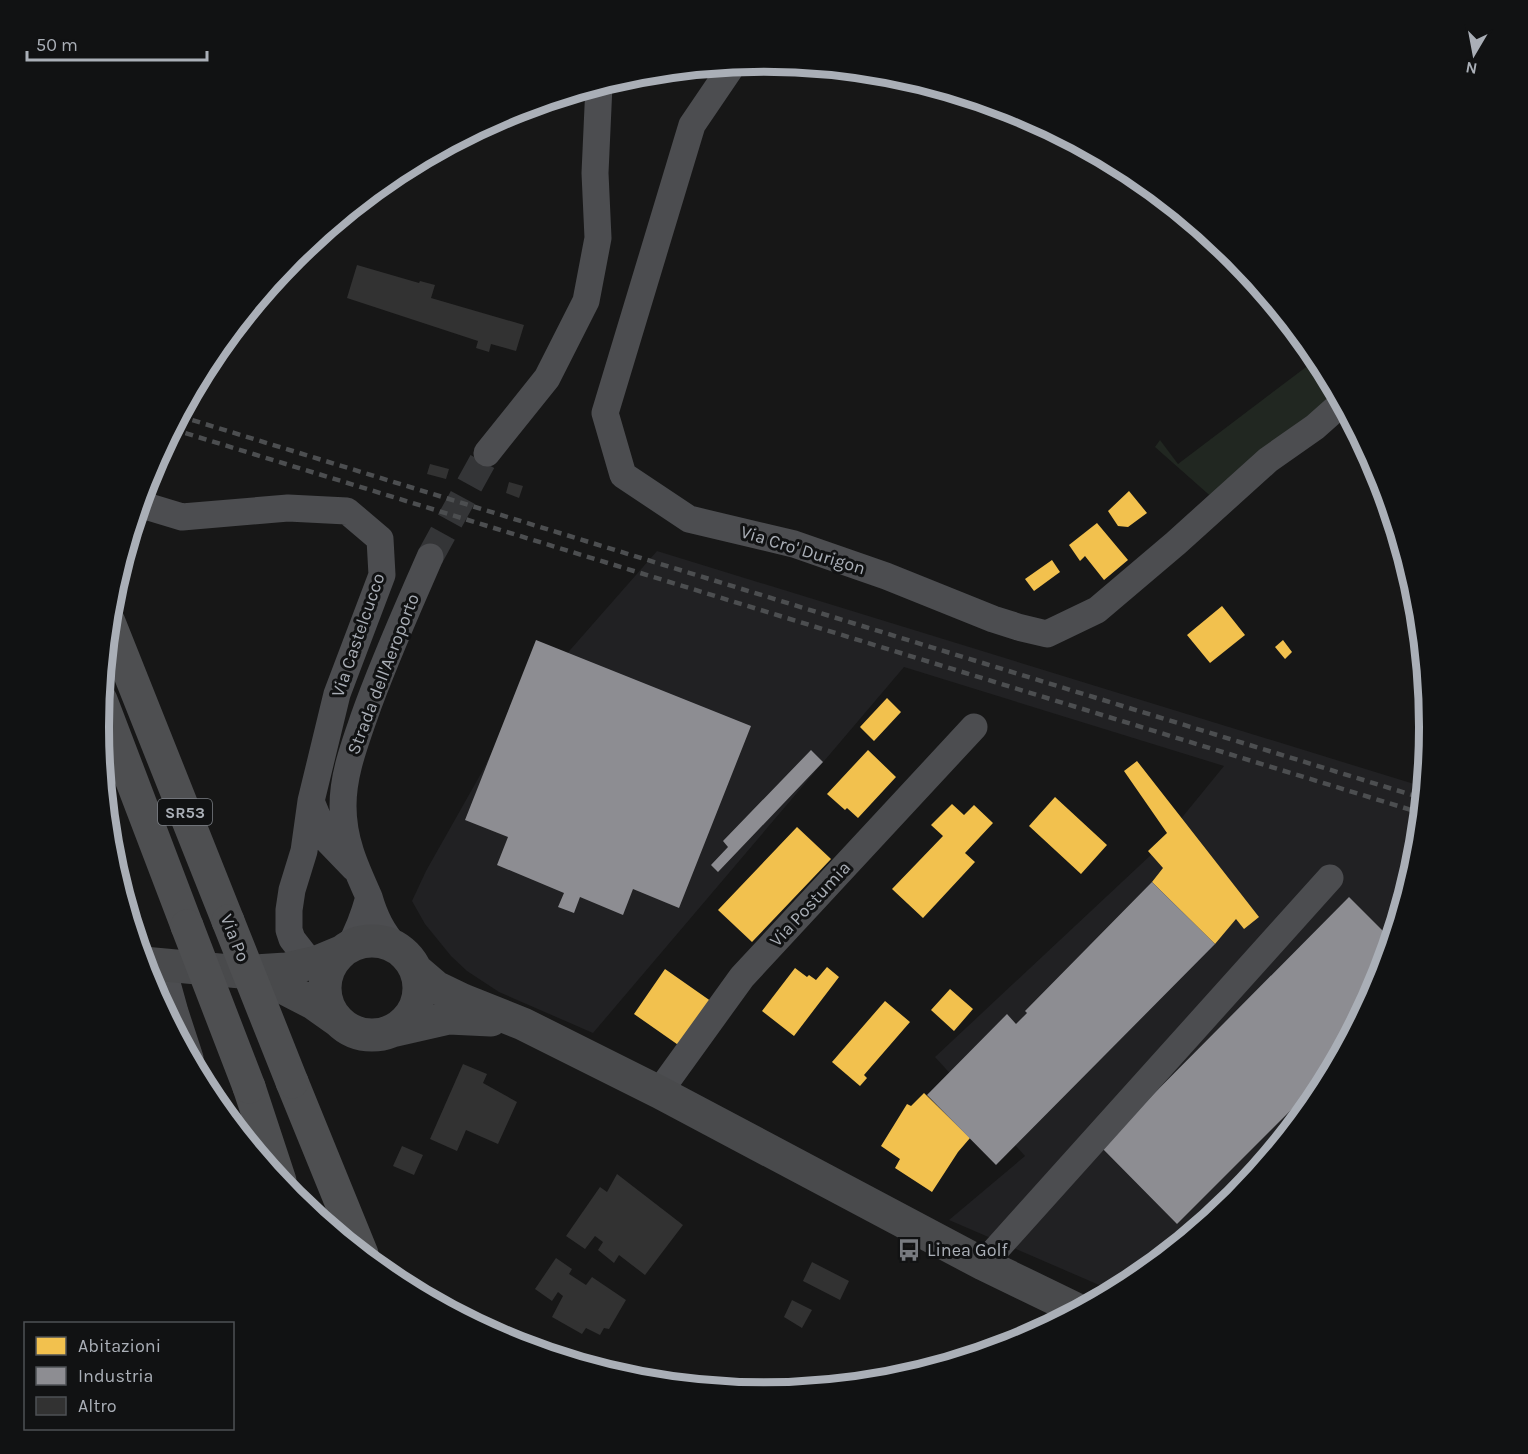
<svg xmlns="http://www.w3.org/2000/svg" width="1528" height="1454" font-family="Karla,sans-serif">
<rect width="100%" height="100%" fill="#171717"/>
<!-- built -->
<path fill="#212123" d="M657,551L1424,787L1417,857L1379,982L1317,1097L1234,1198L1133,1281L1113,1291L949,1220L1025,1156L935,1057L1153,853L1224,766L904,667L593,1033L499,992L467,971L451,956L425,924L412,901L426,871L483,770L506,723Z"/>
<!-- green -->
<path fill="#212721" d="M1318,358L1342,403L1224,508L1155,447L1160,440L1178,464Z"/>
<!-- homes -->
<path fill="#f2c14e" d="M1129,491L1147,513L1128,527L1118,526L1108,511Z
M1097,523L1128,560L1104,580L1085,556L1080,561L1069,545Z
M1052,560L1060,572L1034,591L1025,579Z
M1222,606L1245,635L1210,663L1187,635Z
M1283,640L1292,652L1285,659L1275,647Z
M887,698L901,712L874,741L860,727Z
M868,750L896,777L858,818L847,808L845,810L827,794Z
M1137,761L1259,917L1244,929L1236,919L1215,944L1152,882L1163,868L1148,851L1167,833L1124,771Z
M1055,797L1107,845L1081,874L1029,826Z
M952,804L964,815L974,805L993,823L965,853L975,862L923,918L892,889L943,836L931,825Z
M797,827L831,859L752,942L718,910Z
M827,967L839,977L794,1036L762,1011L795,968L807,977L809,975L816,980Z
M665,969L715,1004L684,1049L634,1014Z
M950,989L973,1009L954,1031L931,1010Z
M885,1001L910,1022L864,1075L867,1078L860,1086L832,1062Z
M924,1093L970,1138L958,1152L932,1192L895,1168L900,1159L881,1146L907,1104L911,1106Z"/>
<!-- industry -->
<path fill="#8d8d92" d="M536,640L751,726L679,908L633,889L623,915L580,897L574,913L558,907L564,893L497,865L508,837L465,820Z
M811,750L823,762L718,872L711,865L728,847L723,841Z
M1152,882L1215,944L996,1165L927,1095L1007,1014L1016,1024L1027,1013L1025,1011Z
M1349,897L1388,936L1395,929L1379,982L1333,1068L1177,1224L1101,1147Z"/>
<!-- building -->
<path fill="#323232" d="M357,265L419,283L420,281L435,285L431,298L524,325L516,351L491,344L489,352L476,348L478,341L347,298Z
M430,464L449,469L446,479L427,474Z
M509,482L523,486L519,498L506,493Z
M463,1064L487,1074L483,1083L517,1102L498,1144L466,1130L457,1151L430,1139Z
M402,1146L423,1155L414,1175L393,1166Z
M617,1174L683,1225L645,1275L619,1255L614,1263L598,1250L603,1242L595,1236L585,1249L566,1236L600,1187L607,1192Z
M556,1258L572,1269L569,1274L586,1285L592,1277L626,1300L609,1329L604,1328L600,1335L586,1328L582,1334L552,1317L563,1296L558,1292L552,1301L535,1289Z
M812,1262L849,1281L840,1300L803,1281Z
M792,1300L812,1310L802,1328L784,1317Z
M545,1342L555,1346L552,1355L541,1351Z"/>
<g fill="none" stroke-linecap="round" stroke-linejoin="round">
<!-- minor-tunnel -->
<path stroke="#343537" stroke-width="27" stroke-dasharray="27 14" stroke-linecap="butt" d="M430,557L487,453"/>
<!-- minor -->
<path stroke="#4c4d50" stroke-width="27" d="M731,65L730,69L692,125L605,413L623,475L689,519L794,544L886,576L993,619L1018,627L1047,634L1097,610L1176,543L1268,460L1315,427L1342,403
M487,453L547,378L586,301L598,238L595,173L599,85
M139,504L182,517L288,508L347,511L380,539L382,575L337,694L311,801L304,851L292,890L289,910V930L292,939L306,957L317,962
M311,801L327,840L354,868
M369,897C355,866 343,840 343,806C343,775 354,746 364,717C383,663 407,610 430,557
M349,947C359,930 364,915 369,897C375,918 382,931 396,948
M162,965L175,1012L190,1058
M659,1092L742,977L974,727
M983,1264L1330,878"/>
<!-- major -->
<path stroke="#494a4c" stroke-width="33" d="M325 988a47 47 0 1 1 94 0a47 47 0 1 1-94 0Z
M143,963L241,972L286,969L317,962L341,952
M415,969L436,987L463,1000L523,1024L659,1092L983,1264L1078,1310
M248,975L282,987L313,1003L337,1020
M392,1031L449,1018L491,1020"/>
<!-- highway -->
<path stroke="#4e4f51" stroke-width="33" d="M109,622L228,921
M101,700L187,926
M292,1082L362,1254
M249,1087L280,1181"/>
<!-- rail -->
<path stroke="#4c4e50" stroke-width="4.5" stroke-dasharray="8 6" stroke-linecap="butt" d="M179,416L1422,798
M172,429L1421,813"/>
<!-- highway-bridge -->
<path stroke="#4e4f51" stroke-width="33" d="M228,921L292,1082
M187,926L249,1087"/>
</g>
<!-- icons -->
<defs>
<g id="bus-bare" transform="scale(1.8)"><path d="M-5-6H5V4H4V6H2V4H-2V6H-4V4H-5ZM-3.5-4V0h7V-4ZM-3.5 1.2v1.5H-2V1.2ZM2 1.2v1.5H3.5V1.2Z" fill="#777a7f" stroke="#111213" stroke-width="2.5" paint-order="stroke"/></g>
</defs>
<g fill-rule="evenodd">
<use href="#bus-bare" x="909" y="1250"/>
</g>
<g text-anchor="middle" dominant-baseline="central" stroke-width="6" stroke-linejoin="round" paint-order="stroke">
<!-- shield labels -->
<rect fill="#111213" stroke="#7c8086" stroke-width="1.5" x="158" y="799" width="54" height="26" rx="4.5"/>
<g font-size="16" font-weight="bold" fill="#aaafb7">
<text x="185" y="812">SR53</text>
</g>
<!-- street labels -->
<g font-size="18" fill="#aaafb7" stroke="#111213">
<text transform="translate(803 550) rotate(17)">Via Cro' Durigon</text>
<text transform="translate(358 635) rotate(-71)">Via Castelcucco</text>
<text transform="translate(383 674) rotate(-69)">Strada dell'Aeroporto</text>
<text transform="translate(810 904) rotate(-47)">Via Postumia</text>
<text transform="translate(235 938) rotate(68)">Via Po</text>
</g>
<!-- poi labels -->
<g font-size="18" fill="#aaafb7" stroke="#111213" text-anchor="start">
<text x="927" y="1250">Linea Golf</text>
</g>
</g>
<!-- crop -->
<path d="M0 0H1528V1454H0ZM109 727a655 655 0 1 1 1310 0a655 655 0 1 1-1310 0Z" fill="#111213" fill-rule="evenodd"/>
<path fill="none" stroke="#aaafb7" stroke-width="8" d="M109 727a655 655 0 1 1 1310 0a655 655 0 1 1-1310 0Z"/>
<!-- legend -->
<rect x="24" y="1322" width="210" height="108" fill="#111213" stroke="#4e5155" stroke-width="1.5"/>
<rect x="36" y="1337" width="30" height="18" fill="#f2c14e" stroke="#4e5155" stroke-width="1.5"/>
<text x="78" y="1352" font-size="18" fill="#aaafb7">Abitazioni</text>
<rect x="36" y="1367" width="30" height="18" fill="#8d8d92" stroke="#4e5155" stroke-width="1.5"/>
<text x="78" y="1382" font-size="18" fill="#aaafb7">Industria</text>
<rect x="36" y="1397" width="30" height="18" fill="#323232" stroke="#4e5155" stroke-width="1.5"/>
<text x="78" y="1412" font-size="18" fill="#aaafb7">Altro</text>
<!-- north arrow -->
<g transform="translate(1474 54) rotate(190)" stroke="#111213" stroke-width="4.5" paint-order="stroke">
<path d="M0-4.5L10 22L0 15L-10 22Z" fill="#aaafb7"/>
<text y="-9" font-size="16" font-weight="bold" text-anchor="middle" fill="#aaafb7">N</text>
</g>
<!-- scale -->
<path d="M27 51v9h180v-9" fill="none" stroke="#aaafb7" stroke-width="3"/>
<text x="36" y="51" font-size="18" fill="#aaafb7" stroke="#111213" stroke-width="4.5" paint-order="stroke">50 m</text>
</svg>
